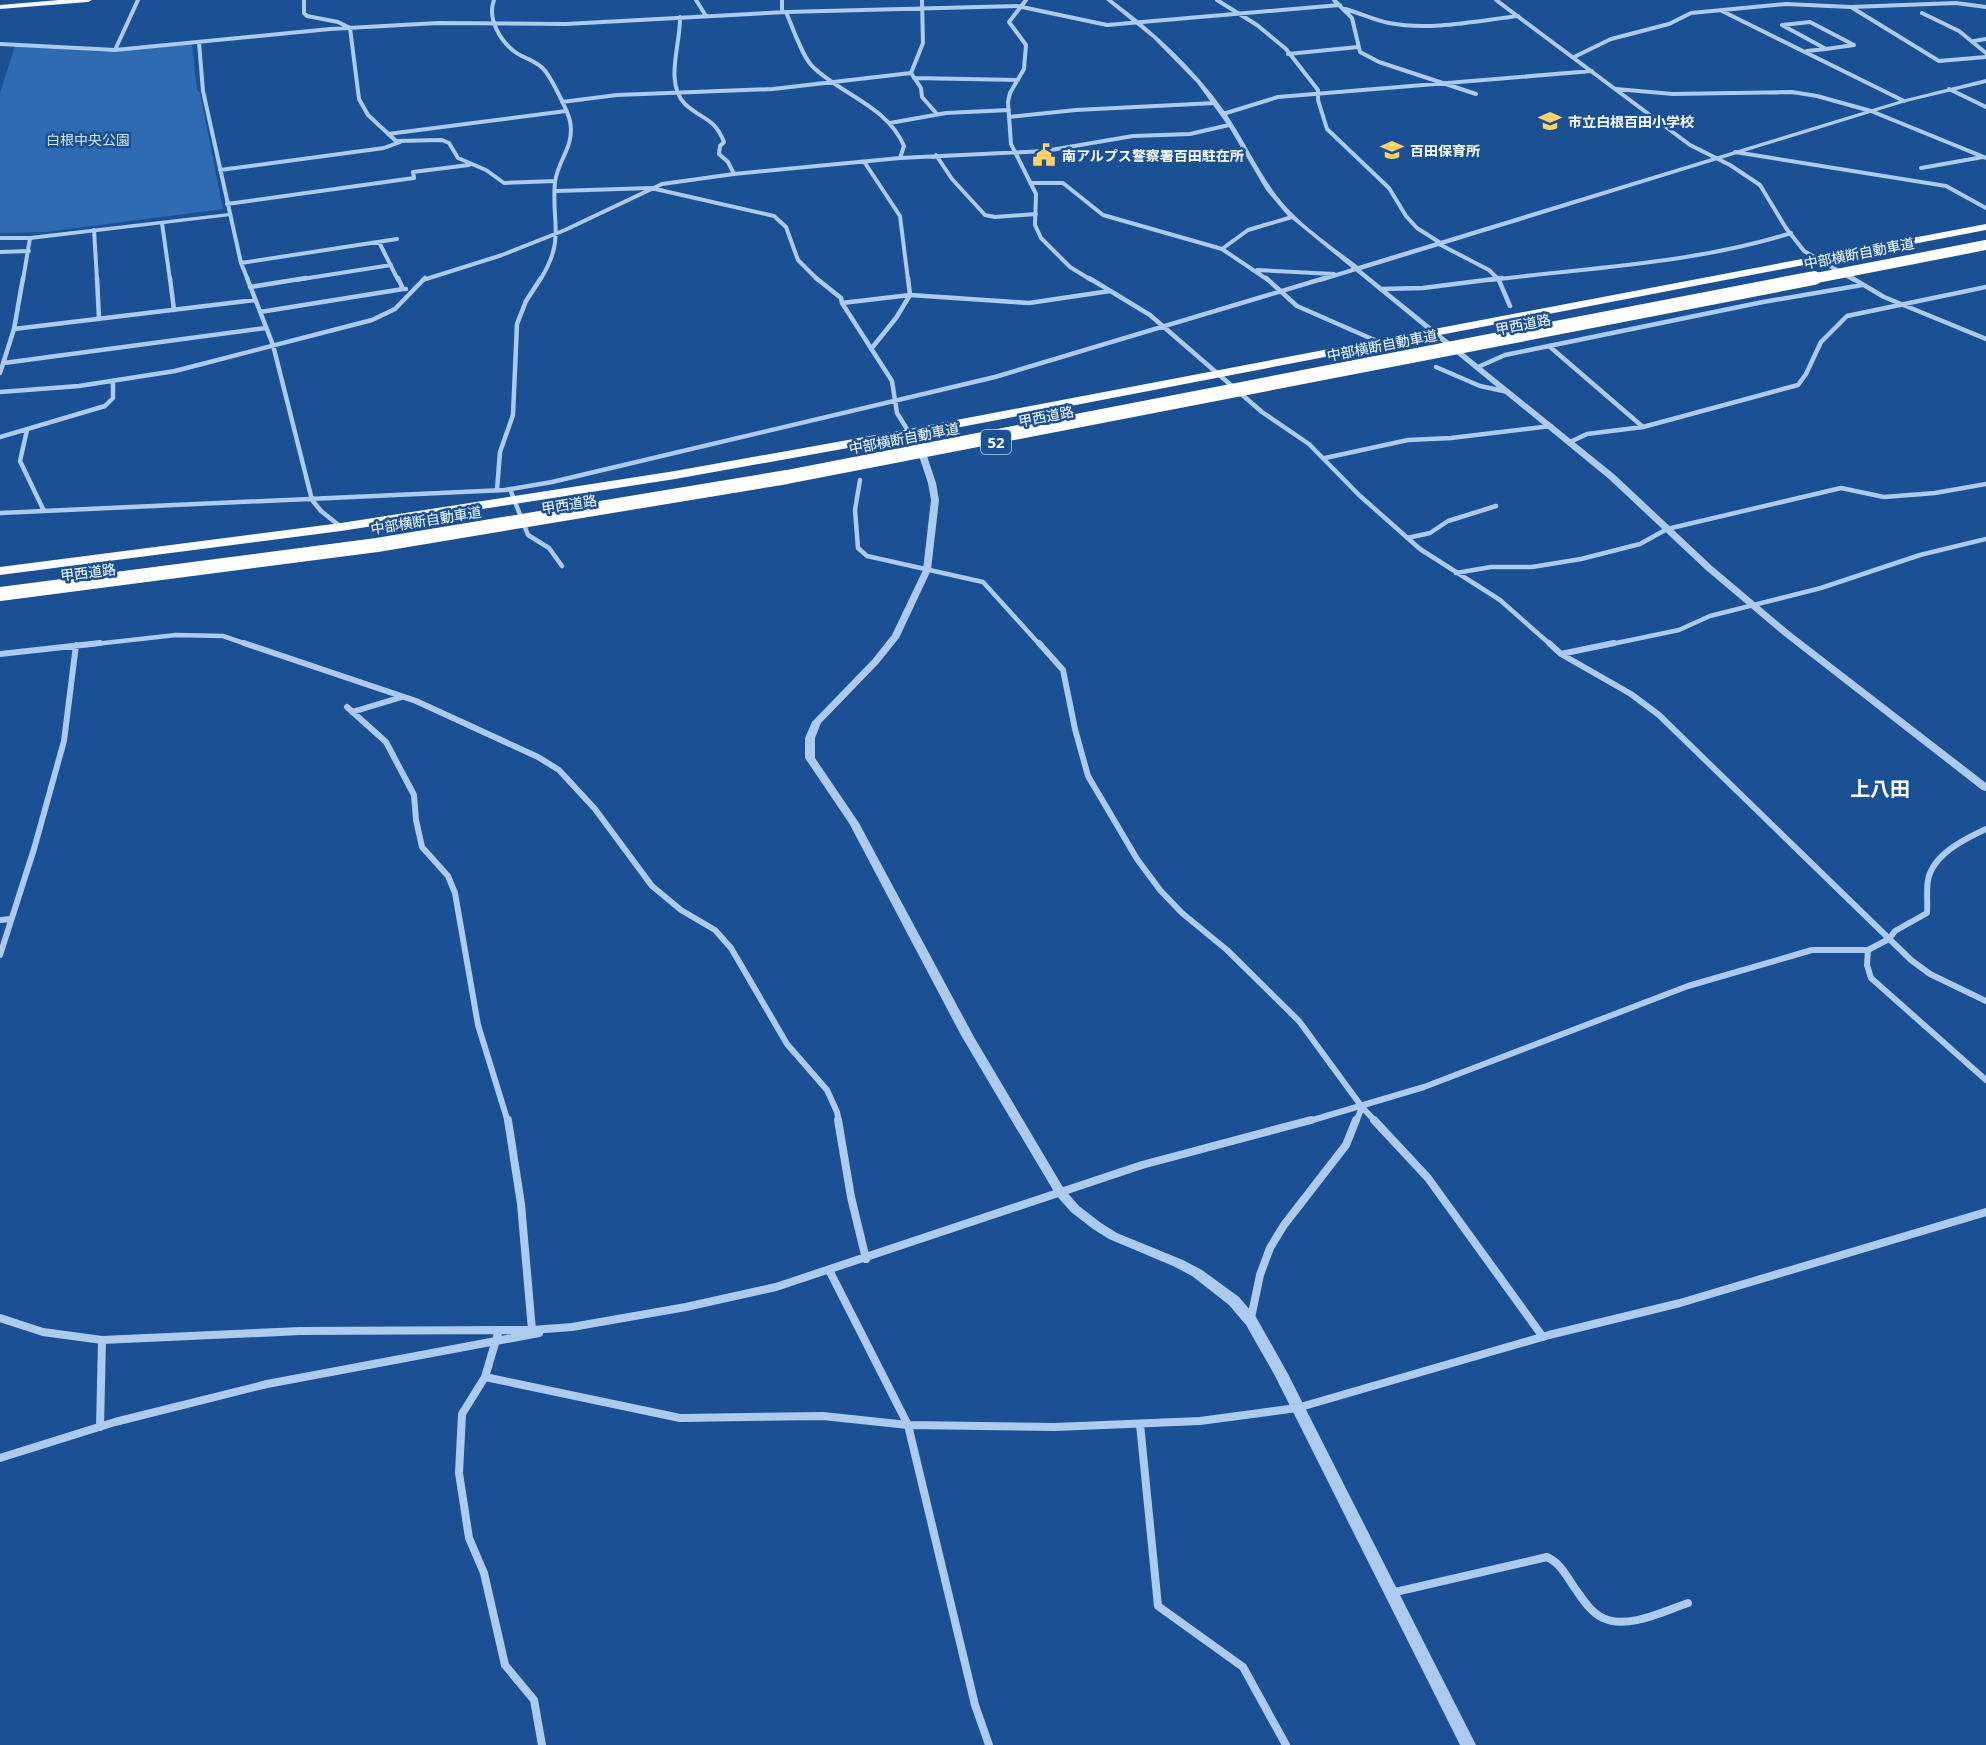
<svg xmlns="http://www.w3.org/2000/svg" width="1986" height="1745" font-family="'Noto Sans','Noto Sans JP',sans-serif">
<rect width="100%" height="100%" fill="#1b5194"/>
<!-- green -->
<path fill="#2e6bb2" d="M192,44L197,90L200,93L223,209L46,232L0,233V93L15,46L103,52Z"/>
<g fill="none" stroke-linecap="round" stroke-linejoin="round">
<!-- minor-far3 -->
<path stroke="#accbef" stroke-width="4" d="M304,0V13L307,16L338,22L350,28L359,99L368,115L396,141L442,140L449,143L458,158L486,170L504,183L555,181
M494,0C487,18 500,41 515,52C525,59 538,61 546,72C553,82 567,109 570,121C575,147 558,159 555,182C551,223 566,239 540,280
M696,0L706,16
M782,0V12
M922,0L923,43L911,73L921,88L922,97L937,114
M1026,0L1009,22L1026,45L1024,69L1010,93L1008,102L1011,144L1036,194L1035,225L1041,238L1070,267L1091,280
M1217,0L1257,25L1286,49L1318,90V100L1327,129L1389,188L1406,216L1417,228L1439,242
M1334,0L1352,18L1360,52L1379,62L1476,94
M1496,0L1690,145L1730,165L1760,185L1786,228L1804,251L1854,280
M1022,7L1107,25L1340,5
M1851,7L1939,61L1986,57
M1345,9C1360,13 1374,20 1389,23C1431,31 1476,21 1518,16
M1722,11L1904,101
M786,12C792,26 803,58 813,67C842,95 887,106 904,146L900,158
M1922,13L1959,31L1986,53
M680,17C681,43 664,83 685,104C702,120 714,117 724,142L720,146L719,154L728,162L734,174
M1810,22L1854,45L1826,49L1782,25Z
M1974,41L1986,39
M199,42L203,91L241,263L248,280
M0,44L115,50L330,29L438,23L566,24L786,12L1022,6
M115,50L138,0
M1807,51L1826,49
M1288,54L1358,47
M1574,57L1611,39L1669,24L1691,13L1786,4L1851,7L1956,3L1986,7
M914,78L1018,80
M1616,89L1673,94L1792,92L1817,96L1871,111L1986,158
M1949,89L1986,107
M562,102L617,95L773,89L911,73
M1223,114L1278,97L1592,71
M1009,117L1076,110L1215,103
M890,123L946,113L1009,110
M388,134L566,111
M1735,152L1946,186L1986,208
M936,155L952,179L985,215L995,217L1036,214
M865,163L900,216L908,280
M1921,168L1983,157
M220,170L384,148L400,142
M1031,183H1063L1103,215L1222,249L1268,280
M557,191L651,188L774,216L786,227L798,260L818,280
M227,204L414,178L413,172L469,165
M162,223L170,280
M94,230L97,280
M379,242L398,280
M1437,243L1489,270L1499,280
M1222,249L1248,230L1292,217
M0,252L29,251
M241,263L397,239
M1257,270L1334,274
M23,280L30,238
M296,280L391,265
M423,280L502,255L565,230L662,184L734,174L900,158L1045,151L1133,136L1190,134L1229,125
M1320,280L1356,269
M1490,280C1588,268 1697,263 1791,233"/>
<!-- minor-far2 -->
<path stroke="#accbef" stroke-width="4.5" d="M97,278L99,319
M170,278L174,310
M247,278L273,345L312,500L321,511L341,527
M398,278L403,289H406
M816,278L841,298L842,303L910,295L1029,303L1110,291
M1089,278L1150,315L1262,412L1309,444L1359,495L1420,549L1500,600L1551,645
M1266,278L1297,306L1379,342
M1498,278L1510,306
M1852,278L1884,297L1986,339
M250,287L306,278
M1381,289L1423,288L1502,278
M842,303L892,381L897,413L920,450
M260,312L403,289
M14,329L255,300
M1549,346L1643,427
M871,349L896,318L910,295L908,278
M4,363L266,328
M1436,367L1480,386L1508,392
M1478,367L1505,355L1763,302L1862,285
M0,373L14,329L23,278
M0,392L79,386L175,371L372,320L395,309L425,278
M27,430L20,461L44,511
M0,437L105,406L113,398V381
M1570,442L1587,434L1643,427L1798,385L1806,374L1821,342L1847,316L1986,287
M1325,458L1408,440L1451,438L1551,426
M860,480L855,510L858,548L867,556L983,582L1040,645
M510,489L528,535L549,548L562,566
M497,490L500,452L513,415L517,324L526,301L541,278
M0,513L505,490L552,482L995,377L1325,278
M1407,538L1430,533L1448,521L1496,506
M1456,573L1491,567H1532L1581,559L1640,544L1667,529L1841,488L1884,497L1935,493L1986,484
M86,645L176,635L223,636L249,645
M1607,645L1679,630L1710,616L1821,588L1920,555L1986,539"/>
<!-- minor-far1 -->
<path stroke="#accbef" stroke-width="6" d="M244,643L416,701L538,757L559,770L595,809L652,886L681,910L715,930L731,948L787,1044L827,1090L837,1112L839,1122
M1039,643L1063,670L1075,729L1088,776L1137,859L1160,890L1182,913L1227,950L1299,1021L1362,1107L1376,1122
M1549,643L1561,654L1631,694L1659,715L1911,960L1930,974L1986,1001
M0,654L100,643
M1561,654L1614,643
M347,707L386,742L414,795L416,820L422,847L448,876L455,893L478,1025L508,1122
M352,712L402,697
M0,920L11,919
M1868,950L1867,965L1871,978L1986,1080
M0,955L34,849L64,741L76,645
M1306,1122L1424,1087L1688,986L1812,950H1868L1889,939L1895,931L1927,913C1928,902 1926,891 1928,880C1933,854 1965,839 1986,829
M1356,1122L1362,1107"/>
<!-- minor -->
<path stroke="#accbef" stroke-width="8" d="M508,1120L521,1204L532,1330
M838,1120L851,1197L866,1259
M1374,1120L1428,1178L1543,1337
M829,1270L908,1425L975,1705L989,1745
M0,1318L43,1332L102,1340L301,1331L532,1330L572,1327L686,1307L776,1287L1142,1165L1311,1120
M1251,1318L1260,1275L1270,1248L1284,1225L1346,1145L1356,1120
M499,1330L485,1377L462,1414L459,1473L469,1538L484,1573L505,1665L534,1700L542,1745
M485,1377L680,1418L823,1416L908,1425L1055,1427L1200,1421L1297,1408L1549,1335L1680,1303L1986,1212
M1140,1424L1158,1606L1243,1667L1286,1745
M100,1427L102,1340
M0,1458L115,1422L267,1384L539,1333
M1391,1593L1547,1557C1560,1563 1566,1575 1574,1587C1582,1598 1590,1612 1603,1618C1627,1630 1664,1611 1688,1603"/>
<!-- tertiary -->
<path fill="#accbef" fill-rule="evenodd" d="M1106,0H1112C1155,32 1194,68 1225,112C1245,141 1259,174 1281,201C1302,226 1332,246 1358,266L1902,100L1986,79V83L1906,102L1361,270L1615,475L1712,566L1789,631L1986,783V791L1982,790L1783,635L1706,570L1609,479L1287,215L1266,190L1229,127L1197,83L1154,39Z
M229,213L232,215L231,216L30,240H0V236H30Z
M920,454H923L927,456L936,483L939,500L931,570L899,638L878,664L821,723L815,738V758L859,823L974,1037L1064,1189L1079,1206L1101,1223L1117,1233L1183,1260L1202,1270L1239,1297L1256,1317L1287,1372L1476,1745H1460L1274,1374L1246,1325L1229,1305L1192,1276L1173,1266L1109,1239L1093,1229L1071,1212L1056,1195L962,1037L849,823L805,758V738L812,722L872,660L892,635L923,570L931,500L928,483L919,456Z"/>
<!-- primary -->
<path fill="#f4f9ff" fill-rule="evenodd" d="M59,0H92L88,2L0,9V5Z"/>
<!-- trunk -->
<path fill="#fafcff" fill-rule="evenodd" d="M1986,224V230L909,437L675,479L341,531L0,575V567L341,523L675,471L909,429Z"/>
<!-- motorway-bridge-far1 -->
<path stroke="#fff" stroke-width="10" d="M1806,280L1986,245"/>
<!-- motorway-bridge -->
<path stroke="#fff" stroke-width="14" d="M0,594L377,545L787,477L1814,278"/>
</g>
<!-- icons -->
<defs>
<g id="school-bare" transform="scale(1.8)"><path d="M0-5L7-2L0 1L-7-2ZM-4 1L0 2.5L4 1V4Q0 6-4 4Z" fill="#ffd26a" stroke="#1b5194" stroke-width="2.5" paint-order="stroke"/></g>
<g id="civic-bare" transform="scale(1.8)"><path d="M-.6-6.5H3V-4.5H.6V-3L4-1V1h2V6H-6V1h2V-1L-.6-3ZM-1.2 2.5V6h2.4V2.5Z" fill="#ffd26a" stroke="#1b5194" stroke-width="2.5" paint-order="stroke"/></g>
</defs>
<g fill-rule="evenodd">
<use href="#school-bare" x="1550" y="121"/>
<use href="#school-bare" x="1392" y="150"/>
<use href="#civic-bare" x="1044" y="155"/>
</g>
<g text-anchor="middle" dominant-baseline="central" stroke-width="5" stroke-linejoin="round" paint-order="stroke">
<!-- far-poi labels -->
<g font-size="14" font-weight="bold" fill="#fff" stroke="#1b5194" text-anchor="start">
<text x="1568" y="121">市立白根百田小学校</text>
<text x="1410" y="150">百田保育所</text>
<text x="1062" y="155">南アルプス警察署百田駐在所</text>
</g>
<!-- far-park labels -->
<g font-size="14" fill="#d3e5fb" stroke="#1b5194">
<text x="88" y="139">白根中央公園</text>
</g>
<!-- far-street labels -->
<g font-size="14" fill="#fff" stroke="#1b5194">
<text transform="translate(1859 253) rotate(-11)">中部横断自動車道</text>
<text transform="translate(1523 324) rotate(-11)">甲西道路</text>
<text transform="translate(1382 345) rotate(-11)">中部横断自動車道</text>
<text transform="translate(1046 416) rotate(-11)">甲西道路</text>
<text transform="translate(904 438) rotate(-11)">中部横断自動車道</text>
<text transform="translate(569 504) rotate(-9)">甲西道路</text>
<text transform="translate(426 520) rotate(-9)">中部横断自動車道</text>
<text transform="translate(88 572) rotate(-7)">甲西道路</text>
</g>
<!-- shield labels -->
<rect fill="#1b5194" stroke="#bbcbdf" stroke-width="1.5" x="981" y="430" width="30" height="24" rx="4.5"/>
<g font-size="15" font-weight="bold" fill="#fff">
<text x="996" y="442">52</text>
</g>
<!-- quarter labels -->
<g font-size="20" font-weight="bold" fill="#fff" stroke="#1b5194">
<text x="1880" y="788">上八田</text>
</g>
</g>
</svg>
